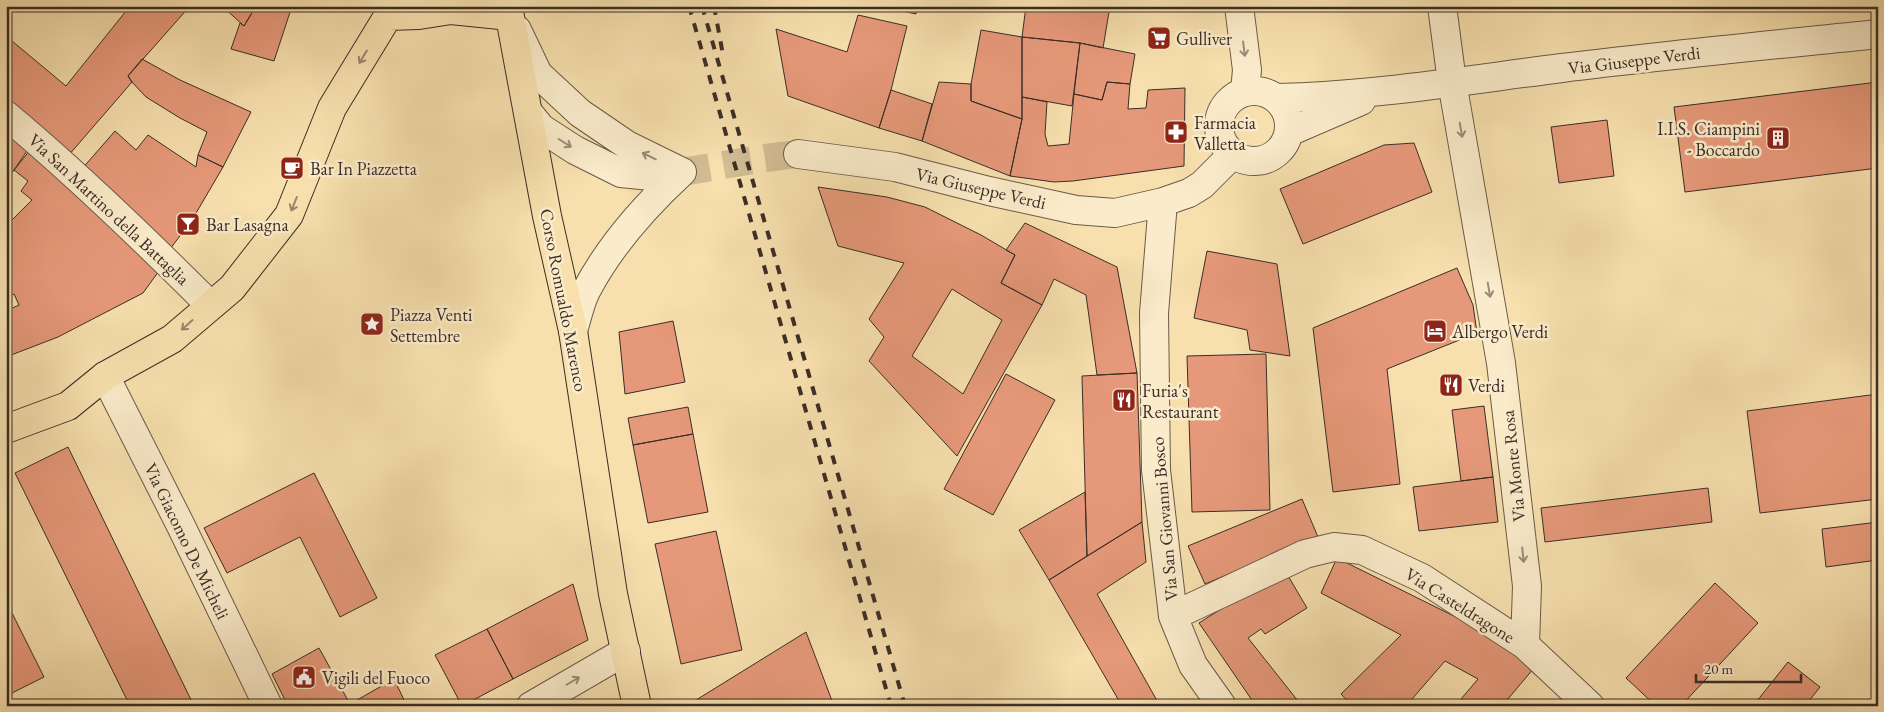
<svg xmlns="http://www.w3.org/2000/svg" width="1884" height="712" font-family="'EB Garamond',serif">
<rect width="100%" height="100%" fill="#f7e0ae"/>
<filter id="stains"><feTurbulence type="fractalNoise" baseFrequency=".004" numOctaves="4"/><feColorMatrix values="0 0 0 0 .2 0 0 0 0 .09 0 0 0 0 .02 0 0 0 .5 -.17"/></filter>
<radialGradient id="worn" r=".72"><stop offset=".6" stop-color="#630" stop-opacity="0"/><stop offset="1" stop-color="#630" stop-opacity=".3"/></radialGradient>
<!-- building -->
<path fill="#e6997a" stroke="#3b2d27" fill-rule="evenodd" d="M130,6H190L128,76L132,82L68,156L6,104V36L66,86Z
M222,6H256L244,26Z
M256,6H292L274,61L231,49L240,23L244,26Z
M880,6H917L916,14Z
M1026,6H1110L1103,48L1080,43L1022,37Z
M1109,6H1179V11L1110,6Z
M858,15L907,26L891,90L879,128L788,96L776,29L847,52Z
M981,30L1022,37V119L971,101V84Z
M1022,37L1080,43L1072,106L1022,97Z
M1080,43L1135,54L1130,84L1107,82L1102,100L1074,94Z
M142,59L180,80L251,112L223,167L198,155L207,132L180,118L146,97L132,82L128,76Z
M939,82L971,84V101L1022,119L1010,176L922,141Z
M1107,82L1130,84L1128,109L1146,108L1148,90L1185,88L1184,166L1073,181L1054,182L1010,176L1022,119V97L1047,102L1045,134L1048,146L1069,144L1074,94L1102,100Z
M1878,82V168L1685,192L1674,107Z
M891,90L932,104L922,141L879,128Z
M6,120L35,144L6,180Z
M1607,120L1614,176L1559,183L1551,127Z
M115,131L136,150L148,135L196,167L198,155L223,167L192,220L167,253L81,170Z
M33,142L164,264L143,293L58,337L6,357V311L19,305L14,294L6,299V226L32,200L21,191L28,181L14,170Z
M1414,143L1432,192L1303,244L1280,189L1384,145Z
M818,187L887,197L925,207L981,235L1015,255L1001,283L1042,305L957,456L869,361L884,337L869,319L904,263L838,246ZM952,289L1002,320L963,394L912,356Z
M1025,223L1117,267L1137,373L1097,375L1086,295L1054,279L1042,305L1001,283L1015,255L1006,250Z
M1207,251L1277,264L1290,356L1250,350L1247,330L1194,318Z
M1457,268L1473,305L1477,333L1387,369L1400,484L1333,492L1313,328Z
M673,321L685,382L625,394L619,332Z
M1266,354L1270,510L1192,512L1187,356Z
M1137,373L1142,522L1087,556L1082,376Z
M1006,374L1055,400L993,515L944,489Z
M1878,394V499L1760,513L1747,411Z
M1484,406L1493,477L1461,481L1452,410Z
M688,407L693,434L633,445L628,418Z
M693,434L708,512L648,523L633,445Z
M68,447L194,706H130L15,473Z
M314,473L377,598L340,617L300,537L227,573L204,528Z
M1493,477L1498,522L1419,531L1413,487Z
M1708,488L1712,522L1545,542L1541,508Z
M1085,492L1087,556L1049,580L1019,530Z
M1302,499L1318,537L1205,584L1188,546Z
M1142,522L1146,562L1097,594L1160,706H1122L1049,580Z
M1878,522V560L1826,567L1822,529Z
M716,531L742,650L681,664L655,544Z
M1337,558L1484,631L1534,668L1502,706H1470L1461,699L1478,679L1445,661L1406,706H1352L1341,694L1401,635L1321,593Z
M1284,569L1307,608L1265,634L1261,629L1248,638L1302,706H1256L1199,623Z
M1715,583L1758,623L1681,706H1656L1626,678Z
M573,584L588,640L513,679L487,629Z
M12,613L44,677L6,696V616Z
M487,629L513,679L462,706L435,655Z
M806,632L834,706H688V705Z
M319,648L350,704L394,679L407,706H288L272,674Z
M1788,662L1820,687L1805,706H1753Z
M563,698L576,706H549Z"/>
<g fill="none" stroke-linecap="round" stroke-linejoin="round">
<!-- minor-tunnel -->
<path stroke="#d1bc93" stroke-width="28" stroke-dasharray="28 14" stroke-linecap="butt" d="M682,172L765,158L798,154"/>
<!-- minor casing -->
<g stroke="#6a5a49" stroke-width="30">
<path id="minor" d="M1239,6L1247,70L1245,91
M1442,6L1452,82L1501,363L1527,586L1525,645
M517,30L538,74L580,113L627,145L682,172L651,176L621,173L575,150L541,128L528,112
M1219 126a35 35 0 1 1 70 0a35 35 0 1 1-70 0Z
M1276,98C1372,96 1467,80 1562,68C1667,55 1772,45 1878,34
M6,115C78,175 144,239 210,305
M1289,132L1361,101
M798,154L895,167L989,191L1076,210L1115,213L1163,202L1189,193L1202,185L1233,154
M1163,202L1154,313L1156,470L1173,616L1193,665L1222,706
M573,331C577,318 580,303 586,291C610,245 644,207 682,172
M105,376L181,526L268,706
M1173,616L1305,554L1334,547L1362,550L1422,578L1525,645L1590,706
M531,706L626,651"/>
</g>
<!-- major casing -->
<g stroke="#3b2d27" stroke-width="30">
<path id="major" d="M508,6L547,216L573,331L613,594L637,706
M6,429L68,406L105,376L172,339L232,288L289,215L332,108L388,16L419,15L451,10L510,16"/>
</g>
<!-- minor -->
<use href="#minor" stroke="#faebca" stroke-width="28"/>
<!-- major -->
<use href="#major" stroke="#f7e0ae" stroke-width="28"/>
<!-- rail -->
<path stroke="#3b2d27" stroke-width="4" stroke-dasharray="9 9" stroke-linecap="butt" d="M689,6L891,706
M702,6L905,706
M714,6L723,55"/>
</g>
<!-- one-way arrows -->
<defs><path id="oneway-shaft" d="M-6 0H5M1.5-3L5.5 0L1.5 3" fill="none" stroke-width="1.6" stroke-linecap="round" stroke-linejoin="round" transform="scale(1.25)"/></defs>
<g stroke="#9a8c78">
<use href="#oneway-shaft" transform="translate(1244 49) rotate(83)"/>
<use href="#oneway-shaft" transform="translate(1461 130) rotate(80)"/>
<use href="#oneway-shaft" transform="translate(565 143) rotate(32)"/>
<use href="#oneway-shaft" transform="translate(649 156) rotate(-154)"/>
<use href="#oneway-shaft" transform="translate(1489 290) rotate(80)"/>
<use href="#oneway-shaft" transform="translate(1523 555) rotate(84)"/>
<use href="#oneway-shaft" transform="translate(573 681) rotate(-30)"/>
</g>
<g stroke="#99866a">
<use href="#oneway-shaft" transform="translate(363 57) rotate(121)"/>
<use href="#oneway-shaft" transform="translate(294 204) rotate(112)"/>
<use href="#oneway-shaft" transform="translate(187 325) rotate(138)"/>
</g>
<!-- icons -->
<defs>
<g id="supermarket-square" transform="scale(1.25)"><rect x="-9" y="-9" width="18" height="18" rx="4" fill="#8f2418" stroke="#faebca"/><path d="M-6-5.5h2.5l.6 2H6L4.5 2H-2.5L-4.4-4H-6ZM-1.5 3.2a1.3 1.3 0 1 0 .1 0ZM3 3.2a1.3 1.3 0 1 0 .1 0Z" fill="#fff"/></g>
<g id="pharmacy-square" transform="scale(1.25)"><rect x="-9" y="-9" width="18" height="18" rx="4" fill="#8f2418" stroke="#faebca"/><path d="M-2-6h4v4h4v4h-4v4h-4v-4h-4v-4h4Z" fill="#fff"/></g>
<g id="building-square" transform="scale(1.25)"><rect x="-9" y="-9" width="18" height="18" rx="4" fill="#8f2418" stroke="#faebca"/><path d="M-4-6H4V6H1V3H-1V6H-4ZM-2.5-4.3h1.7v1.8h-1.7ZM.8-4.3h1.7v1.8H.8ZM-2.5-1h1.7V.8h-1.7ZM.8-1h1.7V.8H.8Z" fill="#fff"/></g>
<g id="cafe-square" transform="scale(1.25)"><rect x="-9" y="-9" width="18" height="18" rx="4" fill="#8f2418" stroke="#faebca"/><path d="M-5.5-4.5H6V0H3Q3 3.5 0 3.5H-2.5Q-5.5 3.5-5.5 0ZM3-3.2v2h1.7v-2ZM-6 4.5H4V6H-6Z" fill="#fff"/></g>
<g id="bar-square" transform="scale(1.25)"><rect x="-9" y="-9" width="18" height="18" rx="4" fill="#8f2418" stroke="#faebca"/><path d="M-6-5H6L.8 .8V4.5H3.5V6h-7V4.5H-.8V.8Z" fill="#fff"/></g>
<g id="sight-square" transform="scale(1.25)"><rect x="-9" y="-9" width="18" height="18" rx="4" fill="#8f2418" stroke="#faebca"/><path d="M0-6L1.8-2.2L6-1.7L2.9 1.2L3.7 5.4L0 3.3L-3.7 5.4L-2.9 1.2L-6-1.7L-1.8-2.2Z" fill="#fff"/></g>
<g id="hotel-square" transform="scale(1.25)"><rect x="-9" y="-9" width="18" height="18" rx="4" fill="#8f2418" stroke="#faebca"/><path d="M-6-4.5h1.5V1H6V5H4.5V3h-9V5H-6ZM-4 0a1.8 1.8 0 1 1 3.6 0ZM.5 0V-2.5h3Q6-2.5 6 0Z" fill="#fff"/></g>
<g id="restaurant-square" transform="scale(1.25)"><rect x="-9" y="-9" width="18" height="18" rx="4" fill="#8f2418" stroke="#faebca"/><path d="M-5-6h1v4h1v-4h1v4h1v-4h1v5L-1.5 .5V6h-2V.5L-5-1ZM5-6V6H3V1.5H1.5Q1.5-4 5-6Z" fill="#fff"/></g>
<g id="civic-square" transform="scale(1.25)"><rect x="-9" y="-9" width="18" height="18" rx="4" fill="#8f2418" stroke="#faebca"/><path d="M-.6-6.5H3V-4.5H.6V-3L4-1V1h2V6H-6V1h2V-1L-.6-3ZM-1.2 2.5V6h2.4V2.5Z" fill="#fff"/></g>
</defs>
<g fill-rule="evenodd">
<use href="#supermarket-square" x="1159" y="38"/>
<use href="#pharmacy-square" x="1176" y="132"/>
<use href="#building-square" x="1778" y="138"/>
<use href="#cafe-square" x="292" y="168"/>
<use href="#bar-square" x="188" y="224"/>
<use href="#sight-square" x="372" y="324"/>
<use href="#hotel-square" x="1435" y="331"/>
<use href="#restaurant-square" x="1451" y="385"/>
<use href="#restaurant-square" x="1124" y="400"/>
<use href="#civic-square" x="304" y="677"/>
</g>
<g text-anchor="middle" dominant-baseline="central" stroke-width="5" stroke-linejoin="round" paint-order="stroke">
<!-- poi labels -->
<g font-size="18" fill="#3b2d27" stroke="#faebca" text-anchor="start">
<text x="1176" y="38">Gulliver</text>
<text x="1194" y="122">Farmacia<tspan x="1194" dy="21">Valletta</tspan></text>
<text x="1760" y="128" text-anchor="end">I.I.S. Ciampini<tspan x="1760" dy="21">- Boccardo</tspan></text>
<text x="310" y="168">Bar In Piazzetta</text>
<text x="206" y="224">Bar Lasagna</text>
<text x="390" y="314">Piazza Venti<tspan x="390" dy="21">Settembre</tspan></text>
<text x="1452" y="331">Albergo Verdi</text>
<text x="1468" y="385">Verdi</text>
<text x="1142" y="390">Furia's<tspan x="1142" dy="21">Restaurant</tspan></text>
<text x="322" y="677">Vigili del Fuoco</text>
</g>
<!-- street labels -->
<g font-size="18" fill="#3b2d27" stroke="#faebca">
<text transform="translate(1634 60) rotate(-7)">Via Giuseppe Verdi</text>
<text transform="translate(981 188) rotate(13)">Via Giuseppe Verdi</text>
<text transform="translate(109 209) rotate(43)">Via San Martino della Battaglia</text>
<text transform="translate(564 300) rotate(79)">Corso Romualdo Marenco</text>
<text transform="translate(1513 466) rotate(-96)">Via Monte Rosa</text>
<text transform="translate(1164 519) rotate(-95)">Via San Giovanni Bosco</text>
<text transform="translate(187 541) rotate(64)">Via Giacomo De Micheli</text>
<text transform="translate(1460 605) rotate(32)">Via Casteldragone</text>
</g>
</g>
<!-- margin -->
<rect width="1884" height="712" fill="none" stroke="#f7e0ae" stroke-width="25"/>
<rect x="8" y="8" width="1869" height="697" fill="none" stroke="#3b2d27" stroke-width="2.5"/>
<rect x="12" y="12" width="1859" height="687" fill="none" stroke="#3b2d27"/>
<!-- scale -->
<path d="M1696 674v8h105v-8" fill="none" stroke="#3b2d27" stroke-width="2.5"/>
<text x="1704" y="674" font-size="15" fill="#3b2d27" stroke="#faebca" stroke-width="4" paint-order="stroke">20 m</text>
<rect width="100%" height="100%" filter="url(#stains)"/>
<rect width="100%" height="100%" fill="url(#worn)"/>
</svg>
